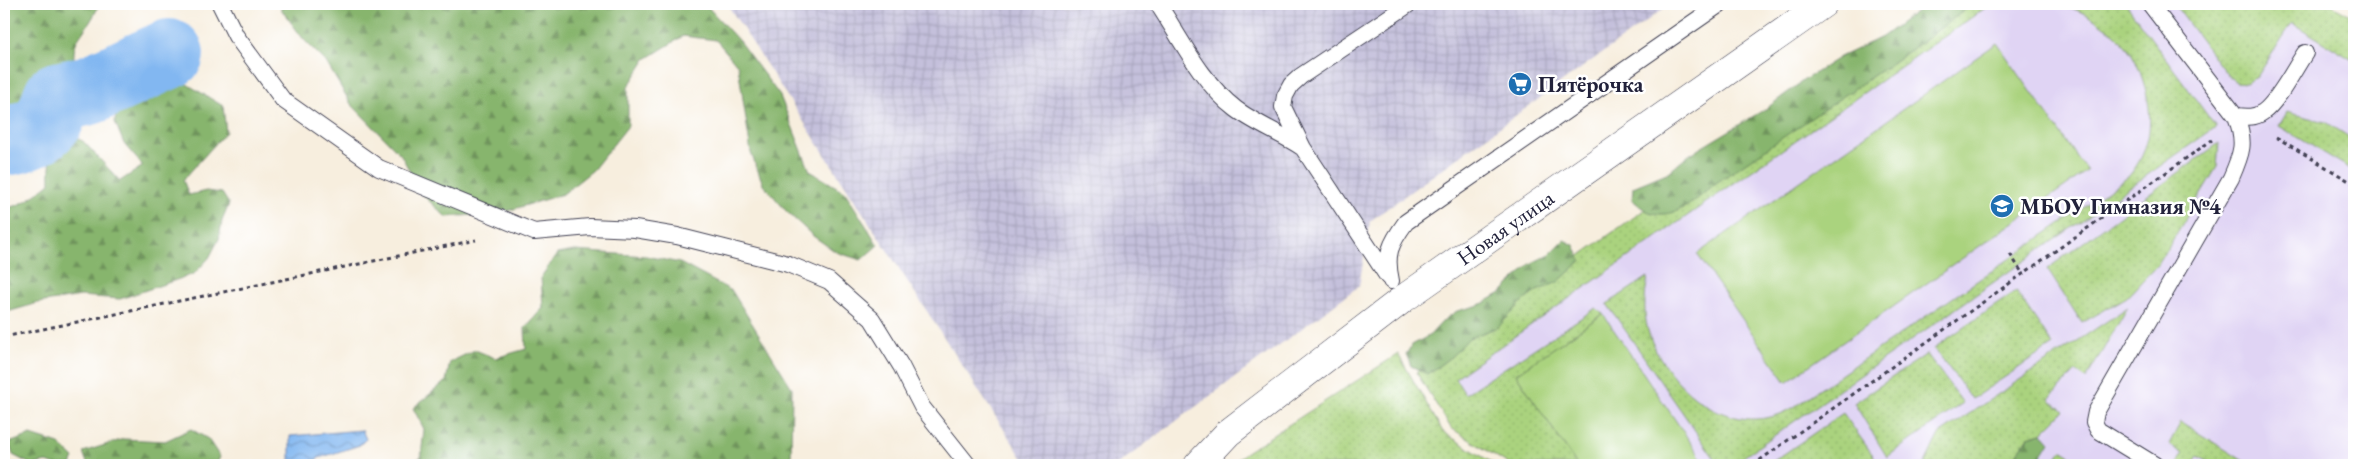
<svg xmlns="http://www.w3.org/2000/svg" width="2358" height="469" font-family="'EB Garamond',serif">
<defs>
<pattern id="industrial-grid" width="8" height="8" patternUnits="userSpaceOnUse" patternTransform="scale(1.25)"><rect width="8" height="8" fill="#c4c0db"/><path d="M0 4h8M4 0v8" fill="none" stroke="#a8a5bd"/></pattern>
<pattern id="grass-dots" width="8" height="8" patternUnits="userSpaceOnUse" patternTransform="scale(1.25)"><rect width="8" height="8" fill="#aad37e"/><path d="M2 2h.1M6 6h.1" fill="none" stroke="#92b56e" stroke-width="1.8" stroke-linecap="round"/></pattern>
<pattern id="forest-firs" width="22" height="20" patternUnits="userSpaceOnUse" patternTransform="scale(1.25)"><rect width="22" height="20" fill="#87b56d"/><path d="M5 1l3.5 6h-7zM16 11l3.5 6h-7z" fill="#6e935b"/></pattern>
<pattern id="water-waves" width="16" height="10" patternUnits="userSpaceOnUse" patternTransform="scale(1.25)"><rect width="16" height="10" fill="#82b7f1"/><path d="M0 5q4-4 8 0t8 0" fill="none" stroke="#6a94c4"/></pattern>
</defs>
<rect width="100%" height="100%" fill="#fff"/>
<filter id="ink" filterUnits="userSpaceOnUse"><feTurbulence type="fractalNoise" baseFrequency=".02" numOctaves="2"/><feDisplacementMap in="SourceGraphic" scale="10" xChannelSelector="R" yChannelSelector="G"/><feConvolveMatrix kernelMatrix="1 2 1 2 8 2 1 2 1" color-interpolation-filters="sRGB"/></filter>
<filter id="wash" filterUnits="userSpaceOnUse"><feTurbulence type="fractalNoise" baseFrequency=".0096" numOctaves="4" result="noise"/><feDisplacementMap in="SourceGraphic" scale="20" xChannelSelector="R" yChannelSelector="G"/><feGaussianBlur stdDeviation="1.12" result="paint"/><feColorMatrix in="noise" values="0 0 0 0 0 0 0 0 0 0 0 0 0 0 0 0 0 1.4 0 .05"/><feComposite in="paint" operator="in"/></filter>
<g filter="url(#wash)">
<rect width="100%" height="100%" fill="#f7eede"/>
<!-- built -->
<path fill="#e0d4f4" d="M1934,4H2296L2354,40V465H1510L1451,428L1416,372Z"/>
<!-- industrial -->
<path fill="url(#industrial-grid)" d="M727,4H1670L1370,221L1359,286L1117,465H1027Z"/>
<!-- grass -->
<path fill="url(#grass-dots)" stroke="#667a5c" d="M1934,4H1991L1455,378L1465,394L1596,308L1603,314L1516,374L1577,465H1510L1451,428L1416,372Z
M2060,4H2126L2216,127L1732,465H1719L1607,304L1648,277C1644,297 1643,318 1650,337C1671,392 1737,443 1794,407L2128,177C2153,148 2154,116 2143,81C2140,71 2135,58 2129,50C2113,29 2085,11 2060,4Z
M2174,4H2331L2354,17V61L2292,23L2257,77L2246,83L2236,82L2228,76Z
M2287,112L2326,122L2354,140V171L2279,126Z
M2219,143L2217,167L2158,264L2127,297L2082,323L2047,269Z
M2016,291L2053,345L1972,399L1934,348Z
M2128,307L2086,379L2076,372L2049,399L2064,411L2042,433L2028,437L2010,465H1924L1939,434Z
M1398,354L1443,432L1496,465H1231L1245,453Z
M1927,354L1963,403L1887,457L1854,403Z
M1843,413L1880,465H1768Z
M2181,422L2250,465H2214L2198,456L2192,465H2176L2183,454L2169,444Z
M2061,450L2086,465H2051Z"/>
<!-- forest -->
<path fill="url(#forest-firs)" stroke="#546c54" d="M4,4H99C94,19 85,28 77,41C69,57 78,91 81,108L65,124L8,122L4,118Z
M281,4H705L739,41L780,96L810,171L845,192L878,245L861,260L836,252L813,236L787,212L763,184L751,153L738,66L716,40L683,36L646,59L628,87V126L593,170L563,194L501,213L446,217L422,194L401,155L351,104L326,62L304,40L281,9Z
M1926,4H1973L1911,50L1716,183C1697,199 1676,221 1649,212C1643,210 1637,203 1632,200L1633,187L1669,172L1689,155L1767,108L1804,80L1840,57L1882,37Z
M154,74L177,78L223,106L226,132L183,180L189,195L206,191L222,193L229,204L222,221L219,239L209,258L194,274L120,299L81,296L38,303L4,313V208C22,207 36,194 50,183C49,160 51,151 68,135L83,141L120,181L143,166L124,144L115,122L117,103L135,80Z
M1564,240L1574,245L1581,261L1558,282L1537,291L1522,302L1498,327L1469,338L1452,356L1428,374L1411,366L1406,354L1412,345L1430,335L1444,320L1457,311L1480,305L1501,293L1530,264L1550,254Z
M575,251L646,256L680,263L732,291L792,388L791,465H408L421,457L424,429L413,408L446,381L450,362L475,350L495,358L526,349L525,328L543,308L541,277L557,254Z
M191,429L208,439L220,457L216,465H94L87,463L83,452L124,439L165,441Z
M2042,433L2050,442L2036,465H2010L2028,437Z
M31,435L59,444L74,458L71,465H55L47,462L32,465L13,455L9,443Z"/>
<!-- garden -->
<path fill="#aad37e" stroke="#667a5c" d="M1997,43L2087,171L1786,382L1697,254Z
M1603,314L1706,465H1577L1516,374Z"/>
<!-- water -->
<path fill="url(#water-waves)" stroke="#526c96" d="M362,430L366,439L360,445L319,458L309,464L293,465L290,462V436Z"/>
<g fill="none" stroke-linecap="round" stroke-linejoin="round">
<!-- river -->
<path stroke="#82b7f1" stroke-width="70" d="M4,141C18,140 41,132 49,119C53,113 55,104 58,97L90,90L169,54"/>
</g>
</g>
<g filter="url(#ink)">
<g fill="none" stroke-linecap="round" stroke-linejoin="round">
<!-- service casing -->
<g stroke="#424153" stroke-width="18">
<path id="service" d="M220,4L236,36L283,100L379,168L534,232L590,227L635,229L677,236L788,264L829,281L872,319L901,366L922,407L968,465
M1158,4C1181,39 1202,83 1236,109C1256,124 1282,134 1303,148
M2150,4L2236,116C2246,143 2242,153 2231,178L2096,412L2094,422L2098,430L2155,465
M2236,116C2246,117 2255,118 2263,112C2277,103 2295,68 2305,53
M1388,277L1303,148L1283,107L1285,96L1291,85L1301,76L1409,4
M1391,281C1385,254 1390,244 1406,222L1720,4"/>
</g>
<!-- tertiary casing -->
<g stroke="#424153" stroke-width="29">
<g id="tertiary">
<path id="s1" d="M1198,465L1228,433L1403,299L1823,4"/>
</g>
</g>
<!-- path -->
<path stroke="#424153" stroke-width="3" stroke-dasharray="4 4" stroke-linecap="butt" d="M2276,137L2354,184
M2010,254L2023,274
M4,337L476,240
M1753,465L2212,140"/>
<!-- service -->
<use href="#service" stroke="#fff" stroke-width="16"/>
<!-- tertiary -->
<use href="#tertiary" stroke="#fff" stroke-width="28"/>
</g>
</g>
<!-- icons -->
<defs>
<g id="supermarket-disc" transform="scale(1.25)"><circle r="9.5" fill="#1f6fb2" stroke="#fff"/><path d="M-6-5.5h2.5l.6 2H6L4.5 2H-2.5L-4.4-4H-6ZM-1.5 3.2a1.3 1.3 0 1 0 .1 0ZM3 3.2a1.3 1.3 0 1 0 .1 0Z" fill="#fff"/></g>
<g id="school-disc" transform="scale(1.25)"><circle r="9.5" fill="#1f6fb2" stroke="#fff"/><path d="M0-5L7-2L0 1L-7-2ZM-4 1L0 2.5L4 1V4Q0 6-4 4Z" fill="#fff"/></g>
</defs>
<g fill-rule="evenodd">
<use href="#supermarket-disc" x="1520" y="84"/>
<use href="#school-disc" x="2002" y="206"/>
</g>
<g text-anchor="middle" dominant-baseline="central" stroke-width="5" stroke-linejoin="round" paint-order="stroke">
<!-- poi labels -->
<g font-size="22" font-weight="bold" fill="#22223b" stroke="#fff" text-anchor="start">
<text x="1538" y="84">Пятёрочка</text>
<text x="2020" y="206">МБОУ Гимназия №4</text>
</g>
<!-- street labels -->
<g font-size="22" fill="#22223b" stroke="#fff">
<text stroke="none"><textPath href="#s1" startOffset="389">Новая улица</textPath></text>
</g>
</g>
<!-- margin -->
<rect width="2358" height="469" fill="none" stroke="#fff" stroke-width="20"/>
</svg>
